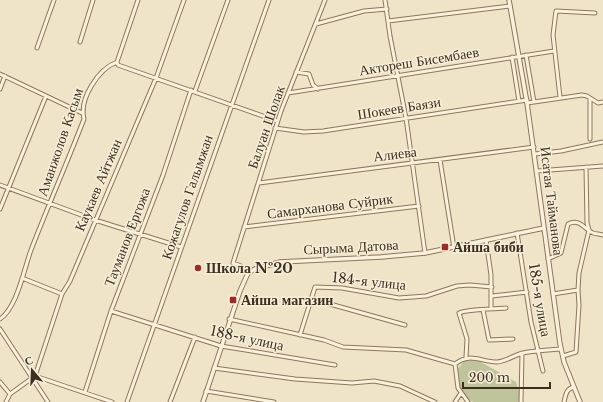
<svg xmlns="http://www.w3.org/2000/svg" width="603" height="402" font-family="'Libre Baskerville',serif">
<rect width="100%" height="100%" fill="#f0e4c8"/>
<!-- cemetery -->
<path fill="#bfc49a" d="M470,360L479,361L516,382L520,394V402H473C460,395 459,384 456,371L464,361Z"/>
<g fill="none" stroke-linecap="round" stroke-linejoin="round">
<!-- minor casing -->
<g stroke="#8d765c" stroke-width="5">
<path id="minor" d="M385,0L390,36L406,118L425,253
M388,21L510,6
M316,24L364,11L387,9
M80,42L93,0
M37,48L54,0
M526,55L534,102
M512,57L519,101
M117,62L118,65L277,121
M296,72L309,74L313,85L318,89
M0,74L82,113
M0,89L5,76
M195,91L228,0
M288,93L554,51
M560,97L553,35L556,11L595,13
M527,103L582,95L587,96L598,103L603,102
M275,128L304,132L323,131L527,100
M590,139V98
M535,154L561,151L603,142
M440,160L454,248
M537,171L603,166
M259,183L534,147
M0,185L95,220L181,247
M0,209L46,96
M244,227L419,206
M517,233L531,322L543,371
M486,240L491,275V307
M548,259L561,253L568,224C580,218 584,229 593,233C596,234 600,234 603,235
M248,273L241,266L233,263L281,111L325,0
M22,278L62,294
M553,294L578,290
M492,296L527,292
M312,299L405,325
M483,310L489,340L513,339
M111,311L221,346L335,365
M0,319C17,308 24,269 31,250C48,206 67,163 84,119C79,99 98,69 117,62L138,0
M229,319L324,340L343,347L406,350L455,364
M0,329L48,402
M300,335L315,287L342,288L399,298L426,296L457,286L470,285L492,287
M563,356L576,352L579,305L578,290L579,273L589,230L587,223L586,167
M466,357L467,339L459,313C467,309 496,309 506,308
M214,368L295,379L352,383L374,381L400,386L435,402
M35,376L112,402
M0,382L10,394
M206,391L274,402
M85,392L111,311L163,175L191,90
M6,402L10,394L35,376L62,294L70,281L156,78L184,0
M127,402L269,0
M170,402L195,337
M455,402L461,393
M468,402L458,388L455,364C470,352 481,362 497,362C507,361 514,355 523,353C535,350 549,350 561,349
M521,402L522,353
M564,402C566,394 566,389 574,387"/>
</g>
<!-- tertiary casing -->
<g stroke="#8d765c" stroke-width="5.5">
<path id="tertiary" d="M509,0L527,103L560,344L564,362L580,402
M203,402L240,291L248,273L255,269L280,262L381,257L425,253L544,228"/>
</g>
<!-- minor -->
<use href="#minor" stroke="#faf1dc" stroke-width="3"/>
<!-- tertiary -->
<use href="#tertiary" stroke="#faf1dc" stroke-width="3.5"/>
</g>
<!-- markers -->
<g fill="#9e2a2b" stroke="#f7eed8" stroke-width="1.5">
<rect x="441" y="243" width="8" height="8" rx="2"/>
<circle cx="198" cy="268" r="4"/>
<rect x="229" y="296" width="8" height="8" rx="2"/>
</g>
<g text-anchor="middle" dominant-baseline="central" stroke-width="3" stroke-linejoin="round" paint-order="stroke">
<!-- street labels -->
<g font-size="14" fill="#3d2e20" stroke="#f7eed8">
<text transform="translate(419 61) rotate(-9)">Актореш Бисембаев</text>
<text transform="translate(399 108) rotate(-9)">Шокеев Баязи</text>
<text transform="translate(266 127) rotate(-71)">Балуан Шолак</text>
<text transform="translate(60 142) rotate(-71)">Аманжолов Касым</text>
<text transform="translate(395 154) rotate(-7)">Алиева</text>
<text transform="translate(98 185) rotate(-67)">Каукаев Айтжан</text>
<text transform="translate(187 197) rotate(-71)">Кожагулов Галымжан</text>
<text transform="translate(552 201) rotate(83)">Исатая Тайманова</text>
<text transform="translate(330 206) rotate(-7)">Самарханова Суйрик</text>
<text transform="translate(127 237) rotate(-69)">Тауманов Ергожа</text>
<text transform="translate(351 247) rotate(-3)">Сырыма Датова</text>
<text transform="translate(369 281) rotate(6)">184-я улица</text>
<text transform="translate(540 300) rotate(80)">185-я улица</text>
<text transform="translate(247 338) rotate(12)">188-я улица</text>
</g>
<!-- poi labels -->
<g font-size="14" font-weight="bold" fill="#3d2e20" stroke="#f7eed8" text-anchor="start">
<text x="453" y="247">Айша биби</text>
<text x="206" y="268">Школа №20</text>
<text x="241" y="300">Айша магазин</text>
</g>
</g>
<!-- north arrow -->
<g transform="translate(32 370) rotate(341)" stroke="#f7eed8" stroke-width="3" paint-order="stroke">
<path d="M0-3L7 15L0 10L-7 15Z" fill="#3d2e20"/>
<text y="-6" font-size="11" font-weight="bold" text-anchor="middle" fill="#3d2e20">С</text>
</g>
<!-- scale -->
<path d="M463 382v6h87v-6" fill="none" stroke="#3d2e20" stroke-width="2"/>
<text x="469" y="382" font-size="12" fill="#3d2e20" stroke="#f7eed8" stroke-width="3" paint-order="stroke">200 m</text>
</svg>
